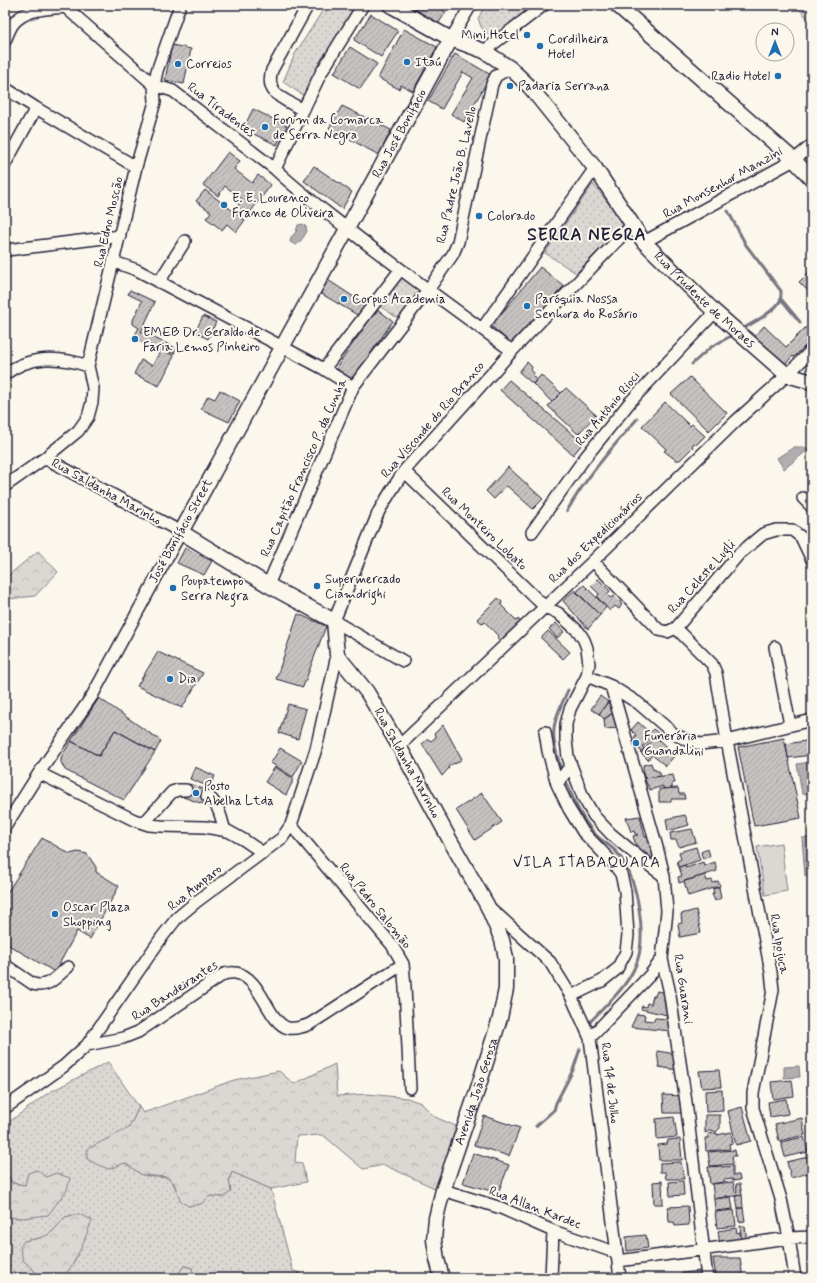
<svg xmlns="http://www.w3.org/2000/svg" width="817" height="1283" font-family="Mynerve,sans-serif">
<defs>
<pattern id="green-dots" width="8" height="8" patternUnits="userSpaceOnUse"><rect width="8" height="8" fill="#dbd8d3"/><path d="M2 2h.1M6 6h.1" fill="none" stroke="#bcb9b6" stroke-width="1.8" stroke-linecap="round"/></pattern>
<pattern id="forest-crowns" width="20" height="18" patternUnits="userSpaceOnUse"><rect width="20" height="18" fill="#dbd8d3"/><path d="M2 6a3 3 0 1 1 6 0M12 15a3 3 0 1 1 6 0" fill="none" stroke="#bcb9b6"/></pattern>
<pattern id="building-hatch" width="6" height="6" patternUnits="userSpaceOnUse"><rect width="6" height="6" fill="#c6c2c0"/><path d="M-1 1l2-2M0 6l6-6M5 7l2-2" fill="none" stroke="#aaa6a6"/></pattern>
</defs>
<rect width="100%" height="100%" fill="#fbf7ec"/>
<filter id="ink" filterUnits="userSpaceOnUse"><feTurbulence type="fractalNoise" baseFrequency=".025" numOctaves="2"/><feDisplacementMap in="SourceGraphic" scale="8" xChannelSelector="R" yChannelSelector="G"/><feConvolveMatrix kernelMatrix="1 2 1 2 8 2 1 2 1" color-interpolation-filters="sRGB"/></filter>
<g filter="url(#ink)">
<!-- green -->
<path fill="url(#green-dots)" stroke="#7e7d87" d="M326,5H361L307,98L283,82L295,54Z
M485,5H539L500,35C489,36 481,32 479,20L478,19Z
M795,5H812V23Z
M593,184L625,224L576,273L545,253Z
M401,275L421,289L399,319L378,305Z
M108,1062L139,1107L129,1128L125,1163C130,1166 137,1173 143,1175C169,1181 169,1169 180,1200L201,1204L210,1196L224,1197L232,1172L271,1189L293,1271L301,1273L290,1276L291,1278H224L223,1275L209,1278H194L192,1268L184,1266L175,1278H60L65,1274L91,1220L79,1214L65,1217C49,1237 48,1237 24,1241L23,1260L42,1278H5V1217L22,1218L46,1177L25,1185L12,1183L9,1176L5,1175V1125L48,1093Z"/>
<!-- forest -->
<path fill="url(#forest-crowns)" stroke="#7e7d87" d="M38,551L58,572L35,596L8,599L5,603V578Z
M335,1064L337,1096L368,1094L407,1098L421,1103L435,1117L458,1127L439,1190L384,1165L363,1169L323,1135L297,1136L295,1162L302,1163L306,1182L271,1189L232,1172L229,1180L231,1192L224,1197L210,1196L201,1204L188,1206L180,1200L174,1183L167,1177L142,1175L125,1163L109,1169L98,1165L87,1159V1149L129,1128L139,1107L143,1113L234,1080L279,1071L294,1084Z
M37,1170L46,1177L56,1173L70,1178L67,1190L48,1215L22,1218L5,1217V1175L9,1176L12,1183L25,1185L28,1173Z
M79,1214L92,1220C87,1233 74,1271 61,1277C56,1279 48,1278 42,1278L23,1260L20,1247L24,1241C48,1237 49,1237 65,1217Z
M184,1266L192,1268L194,1278H175Z"/>
<!-- pitch -->
<path fill="#dbd8d3" stroke="#7e7d87" d="M781,843L787,891L765,895L757,847Z"/>
<!-- water -->
<path fill="#b1aeb0" stroke="#787681" d="M303,224L306,227L307,231C306,234 299,244 296,245L290,242L291,237L296,232L298,225Z
M794,447H803L809,449L784,469L777,458Z
M810,762L812,774V793L802,794L797,764Z
M812,837V875L805,876L802,838Z
M799,1066L800,1077L784,1078V1067Z"/>
<g fill="none" stroke-linecap="round" stroke-linejoin="round">
<!-- stream -->
<path stroke="#787681" stroke-width="3" d="M728,211L746,245L781,291C781,295 781,298 780,301C775,311 756,321 746,327
M781,299L800,322
M692,364L711,347L731,336
M567,511C586,477 612,448 637,419
M562,772C557,756 550,736 556,719C559,709 564,699 568,690
M565,779C573,799 581,819 596,835C603,842 613,847 619,855C638,880 649,940 634,969C624,990 605,1006 589,1023
M536,1126L554,1110L556,1103L573,1070L580,1049"/>
</g>
<!-- building -->
<path fill="url(#building-hatch)" stroke="#22223b" d="M409,5H435L446,12L438,24Z
M371,14L398,31L381,57L354,40Z
M404,29L437,47L413,91L401,85L399,89L378,78Z
M172,45L191,49L184,84L165,80Z
M350,47L377,64L360,89L334,73Z
M455,54L491,75L464,122L451,114L473,78L463,72L442,109L428,101Z
M342,106L391,130L379,155L329,128Z
M253,109L287,126L277,145L243,129Z
M228,152L240,161L234,169L252,183L258,175L271,185L248,215L237,207L242,199L225,186L218,196L203,185Z
M314,166L352,192L342,209L304,181Z
M205,190L245,220L236,232L227,224L222,230L206,218L211,212L196,201Z
M540,267L564,286L511,343L491,326Z
M812,269V295L799,282Z
M328,280L366,305L359,316L320,293Z
M130,290L155,302L141,332L174,347L175,350L174,354L165,350L160,351L133,338L139,328L133,324V320L142,301L128,294Z
M377,309L393,321L352,380L336,368Z
M203,316L216,322L208,339L195,332Z
M764,326L786,347L806,327L812,333V339L794,357L793,356L784,365L754,337Z
M163,350L174,356L159,386L134,374L141,360L151,365H153L160,351Z
M527,362L532,367L531,370L534,373L533,376L536,380L533,384L519,372Z
M541,375L561,393L552,402L533,384Z
M690,377L727,413L709,431L671,394Z
M509,380L583,443L573,455L500,390Z
M566,388L596,415L578,434L548,406Z
M220,390L240,401L229,422L201,409L208,396L215,399Z
M665,402L690,426L692,424L705,436L696,445L694,443L692,446L693,447L680,460H676L664,451L666,449L642,426Z
M508,467L543,499L533,509L507,486L494,499L486,491Z
M185,548L212,561L204,575L177,563Z
M598,579L610,591L607,595L611,598L614,596L622,604L619,609L615,606L610,611L597,597L599,594L591,586Z
M584,585L606,607L600,615L576,592Z
M575,590L600,615L588,629L563,601Z
M498,598L502,602L501,605L517,621L518,619L521,622L501,642L497,639L498,636L485,622L483,624L477,619Z
M298,614L326,626L303,687L276,679Z
M556,623L564,632L557,638L549,629Z
M548,631L570,652L563,659L541,638Z
M158,652L203,673L182,708L137,686Z
M600,696L608,702L599,714L591,709Z
M99,698L161,741L155,752L115,730L99,756L71,741Z
M608,702L614,712L604,719L599,714Z
M288,704L306,709L298,739L279,733Z
M614,712L615,724L619,723V728L605,729L604,719Z
M638,722L650,733L653,729L658,733L653,739L651,738L644,746H642L644,748L641,753L636,740L634,738L636,735L631,730Z
M443,725L462,759L455,764L454,763L448,767L449,768L442,776L422,744L428,739L431,741L436,737L434,734Z
M115,730L155,752L124,800L65,770L61,762V758L63,754L71,741L99,756Z
M658,733L663,736L659,740L675,755L666,766L652,755L648,760L641,753Z
M784,738L801,818L754,826L738,747Z
M812,740V755L788,758L786,744Z
M280,748L302,761L293,777L271,763Z
M651,763L653,769L655,768L656,771H659L661,776L644,778L643,765Z
M195,767L215,776L210,787L190,779Z
M275,767L294,779L286,795L265,782Z
M673,775L675,783H672V788L663,789V786L650,790L644,778Z
M189,784L209,791L203,804L183,797Z
M678,788L679,794H684L685,799H671V802H659V789Z
M482,793L502,822L475,840L456,810Z
M685,815L689,825L668,831L666,819Z
M640,816L645,837L653,836L659,852L652,858L636,845L633,836L638,835L637,834H635L634,831L631,832L626,818Z
M692,829L696,842L679,847L676,840H671L670,833Z
M42,838L70,854L78,852L87,854L96,867V872L119,886L90,939L77,931L55,972L5,943V896Z
M696,847L700,860L679,867L677,861L681,859L679,852Z
M708,849L710,856L703,859L701,852Z
M703,862L704,866L715,862L717,871L679,883L678,877L682,876L679,867L685,865L686,868Z
M705,875L707,881L712,880L713,883L718,881L720,886L688,896L684,881Z
M719,887L721,898L715,901L712,894L714,893L713,889Z
M696,910L701,933L680,937L678,924L682,923L681,914Z
M657,991L666,993L664,1001L667,1002L665,1008L668,1009L667,1015L641,1009L642,1006L646,1007L647,1003L651,1004L653,996H655Z
M637,1014L645,1015L644,1020L654,1021L655,1018L672,1019L671,1031L631,1027Z
M657,1051L676,1054L677,1070L659,1067Z
M719,1070L721,1087L702,1088L699,1071Z
M792,1080L794,1096L773,1099L771,1082Z
M722,1090L723,1111L706,1112L705,1091Z
M663,1095L683,1096L685,1113H664Z
M786,1099L788,1114L770,1117L768,1102Z
M742,1107L751,1141L736,1145L728,1111Z
M705,1115H720V1128L716,1132L711,1130L705,1133Z
M484,1116L520,1128L509,1156L474,1145Z
M674,1117L677,1137L657,1139L656,1119Z
M802,1118L805,1135L779,1141L775,1124Z
M731,1132L733,1143L729,1144L730,1149L706,1151L705,1138H709L708,1134L717,1133V1135Z
M804,1137L808,1152L785,1157L781,1142Z
M680,1139L682,1160H659L658,1145L667,1144L668,1140Z
M735,1150L736,1156H732L733,1164L710,1166L708,1152Z
M473,1153L509,1165L498,1193L463,1183Z
M812,1156V1172L791,1178L787,1162Z
M681,1162L684,1179H666L665,1172H660V1163Z
M722,1166V1167L733,1166V1175H739L740,1180L733,1181V1179L724,1180V1182L710,1184L708,1167Z
M662,1181L663,1204H654L653,1182Z
M683,1181L684,1195L670,1196L669,1182Z
M733,1182L735,1192H737L736,1184H740L742,1195L727,1197V1195L725,1197L714,1199L712,1184Z
M742,1195L743,1208H738L736,1196Z
M731,1197L733,1209L715,1211L714,1199Z
M688,1206L689,1225L675,1226L674,1222H669L668,1207Z
M738,1208H743L745,1221L739,1222Z
M734,1210L736,1226L717,1228L715,1212Z
M740,1226H745L747,1243L742,1244Z
M736,1228L737,1233L740,1232L741,1241L720,1245L718,1231Z
M646,1235L648,1248L627,1251L626,1237Z
M713,1258H740L743,1278H716Z
M700,1271L702,1278H683L682,1273Z"/>
<g fill="none" stroke-linecap="round" stroke-linejoin="round">
<!-- minor-tunnel -->
<path stroke="#d0ccc9" stroke-width="11" stroke-dasharray="11 5.5" stroke-linecap="butt" d="M186,790L197,792L207,796"/>
<!-- minor casing -->
<g stroke="#22223b" stroke-width="14">
<path id="minor" d="M63,5L154,85L173,91L275,169C297,190 321,208 345,227C400,270 456,310 512,351
M451,39L471,5
M5,41C7,36 10,28 13,24C25,8 49,9 66,7
M484,51L544,5
M5,88L36,108L136,167
M303,110C285,99 264,95 272,70L308,5
M5,164L36,108
M275,169L321,73L363,5
M644,242L794,160L812,145
M7,250L120,236
M114,262L137,270L324,369L353,387
M159,282L185,241
M482,329L595,168
M324,369L400,270
M5,374C31,355 59,356 88,366
M404,471L545,607L558,613L579,632L584,640L587,648L589,664L587,676L570,709L566,724V740L568,757L583,797L594,816L611,834L646,863L664,876
M5,486L45,458L78,431L88,417L92,402L93,388L88,366L136,167L155,102L154,85L157,71L180,5
M803,498L812,507
M532,532L584,459L630,402L715,312
M593,561L659,630L667,632L676,628L739,554L763,534L776,530H792L801,537L812,560
M268,585L353,387L428,290L453,254L458,242L492,84L496,76L510,68
M676,628L712,664L716,673L727,741L771,972L773,990L753,1093V1108L781,1199L789,1238L795,1278
M775,647L790,725
M403,661L334,621L379,511L390,493L404,471L512,351L633,224
M587,676L611,686L638,703L674,734L687,740L700,744L727,741L812,720
M611,686L658,851L664,876L667,911L662,959L669,989L686,1102L707,1278
M545,732L548,751L557,784L569,809L583,832L613,863L621,874L625,891L628,935L626,952L617,969L602,981L571,996
M399,746L593,561L736,421L787,375L812,350
M39,773L134,820L149,825L161,826L205,827L228,831L244,840L263,853
M557,784L571,765
M207,796C219,803 221,818 225,831
M144,823L172,792L178,790H186
M291,825L392,945L403,964L405,987L410,1088
M5,827L39,773L92,696L181,532L45,458
M489,907L550,962L571,996L590,1038L620,1278
M5,965L33,984C48,989 57,976 68,967
M590,1038L650,975L662,959
M87,1045L123,1038L138,1032L224,974C228,973 232,972 236,973C261,977 268,1023 288,1028C296,1029 303,1027 310,1024L403,964
M5,1108L64,1066L87,1045L162,937L177,918L196,902L282,838L291,825L316,749L337,655
M443,1190L501,1208L553,1231L617,1253
M618,1261L789,1238L812,1237
M551,1278L553,1231"/>
</g>
<!-- major casing -->
<g stroke="#22223b" stroke-width="17">
<g id="major">
<path id="s1" d="M390,5L451,39L484,51L510,68L530,87L595,168L644,242L715,312L787,375L812,382"/>
<path d="M617,5L794,160L812,179"/>
<path d="M812,350V351"/>
<path id="s2" d="M442,1278L437,1259L434,1240L436,1218L443,1190L477,1091L500,1018L506,989V958L502,940L487,905L451,842L399,746L367,692L337,655L334,621L268,585L181,532L451,39"/>
</g>
</g>
<!-- minor -->
<use href="#minor" stroke="#fbf7ec" stroke-width="11"/>
<!-- major -->
<use href="#major" stroke="#fbf7ec" stroke-width="14"/>
</g>
</g>
<!-- markers -->
<g fill="#1f6fb2" stroke="#fbf7ec" stroke-width="1.5">
<circle cx="527" cy="35" r="4"/>
<circle cx="540" cy="46" r="4"/>
<circle cx="407" cy="62" r="4"/>
<circle cx="178" cy="64" r="4"/>
<circle cx="778" cy="76" r="4"/>
<circle cx="510" cy="86" r="4"/>
<circle cx="265" cy="127" r="4"/>
<circle cx="224" cy="205" r="4"/>
<circle cx="479" cy="216" r="4"/>
<circle cx="344" cy="299" r="4"/>
<circle cx="527" cy="306" r="4"/>
<circle cx="135" cy="339" r="4"/>
<circle cx="317" cy="586" r="4"/>
<circle cx="173" cy="588" r="4"/>
<circle cx="170" cy="679" r="4"/>
<circle cx="636" cy="743" r="4"/>
<circle cx="196" cy="793" r="4"/>
<circle cx="55" cy="914" r="4"/>
</g>
<g text-anchor="middle" dominant-baseline="central" stroke-width="4" stroke-linejoin="round" paint-order="stroke">
<!-- poi labels -->
<g font-size="13" fill="#22223b" stroke="#fbf7ec" text-anchor="start">
<text x="519" y="35" text-anchor="end">Mini Hotel</text>
<text x="548" y="39">Cordilheira<tspan x="548" dy="15">Hotel</tspan></text>
<text x="415" y="62">Itaú</text>
<text x="186" y="64">Correios</text>
<text x="770" y="76" text-anchor="end">Radio Hotel</text>
<text x="518" y="86">Padaria Serrana</text>
<text x="273" y="120">Forum da Comarca<tspan x="273" dy="15">de Serra Negra</tspan></text>
<text x="232" y="198">E. E. Lourenco<tspan x="232" dy="15">Franco de Oliveira</tspan></text>
<text x="487" y="216">Colorado</text>
<text x="352" y="299">Corpus Academia</text>
<text x="535" y="299">Paróquia Nossa<tspan x="535" dy="15">Senhora do Rosário</tspan></text>
<text x="143" y="332">EMEB Dr. Geraldo de<tspan x="143" dy="15">Faria Lemos Pinheiro</tspan></text>
<text x="325" y="579">Supermercado<tspan x="325" dy="15">Ciamdrighi</tspan></text>
<text x="181" y="581">Poupatempo<tspan x="181" dy="15">Serra Negra</tspan></text>
<text x="178" y="679">Dia</text>
<text x="644" y="736">Funerária<tspan x="644" dy="15">Guandalini</tspan></text>
<text x="204" y="786">Posto<tspan x="204" dy="15">Abelha Ltda</tspan></text>
<text x="63" y="907">Oscar Plaza<tspan x="63" dy="15">Shopping</tspan></text>
</g>
<!-- street labels -->
<g font-size="13" fill="#22223b" stroke="#fbf7ec">
<text transform="translate(221 110) rotate(37)">Rua Tiradentes</text>
<text stroke="none"><textPath href="#s2" startOffset="1346">Rua José Bonifácio</textPath></text>
<text transform="translate(457 175) rotate(-77)">Rua Padre João B. Lavello</text>
<text transform="translate(723 183) rotate(-29)">Rua Monsenhor Manzini</text>
<text transform="translate(109 222) rotate(-77)">Rua Edno Moscão</text>
<text stroke="none"><textPath href="#s1" startOffset="440">Rua Prudente de Moraes</textPath></text>
<text transform="translate(608 409) rotate(-50)">Rua Antônio Rioci</text>
<text transform="translate(433 420) rotate(-49)">Rua Visconde do Rio Branco</text>
<text transform="translate(304 468) rotate(-66)">Rua Capitão Francisco P. da Cunha</text>
<text transform="translate(106 492) rotate(29)">Rua Saldanha Marinho</text>
<text transform="translate(484 529) rotate(44)">Rua Monteiro Lobato</text>
<text transform="translate(181 531) rotate(-61)">José Bonifácio Street</text>
<text transform="translate(596 538) rotate(-44)">Rua dos Expedicionários</text>
<text transform="translate(702 577) rotate(-48)">Rua Celeste Lugli</text>
<text transform="translate(407 763) rotate(61)">Rua Saldanha Marinho</text>
<text transform="translate(195 888) rotate(-39)">Rua Amparo</text>
<text transform="translate(375 906) rotate(51)">Rua Pedro Salomão</text>
<text transform="translate(779 944) rotate(80)">Rua Ipojuca</text>
<text transform="translate(683 989) rotate(81)">Rua Guarani</text>
<text transform="translate(175 991) rotate(-33)">Rua Bandeirantes</text>
<text transform="translate(610 1083) rotate(83)">Rua 14 de Julho</text>
<text stroke="none"><textPath href="#s2" startOffset="194">Avenida João Gerosa</textPath></text>
<text transform="translate(535 1208) rotate(21)">Rua Allan Kardec</text>
</g>
<!-- quarter labels -->
<g font-size="15" letter-spacing="1" fill="#22223b" stroke="#fbf7ec">
<text x="587" y="863">VILA ITABAQUARA</text>
</g>
<!-- district labels -->
<g font-size="17" font-weight="bold" letter-spacing="1" fill="#22223b" stroke="#fbf7ec">
<text x="587" y="235">SERRA NEGRA</text>
</g>
</g>
<!-- margin -->
<rect width="817" height="1283" fill="none" stroke="#fbf7ec" stroke-width="20"/>
<rect x="10" y="10" width="797" height="1263" fill="none" stroke="#22223b" stroke-width="1.5" filter="url(#ink)"/>
<!-- north arrow -->
<g transform="translate(775 42)"><circle r="19" fill="#fbf7ec" stroke="#a4a2a5"/>
<path d="M0-3L7 15L0 10L-7 15Z" fill="#1f6fb2"/>
<text y="-6" font-size="11" font-weight="bold" text-anchor="middle" fill="#22223b">N</text>
</g>
</svg>
